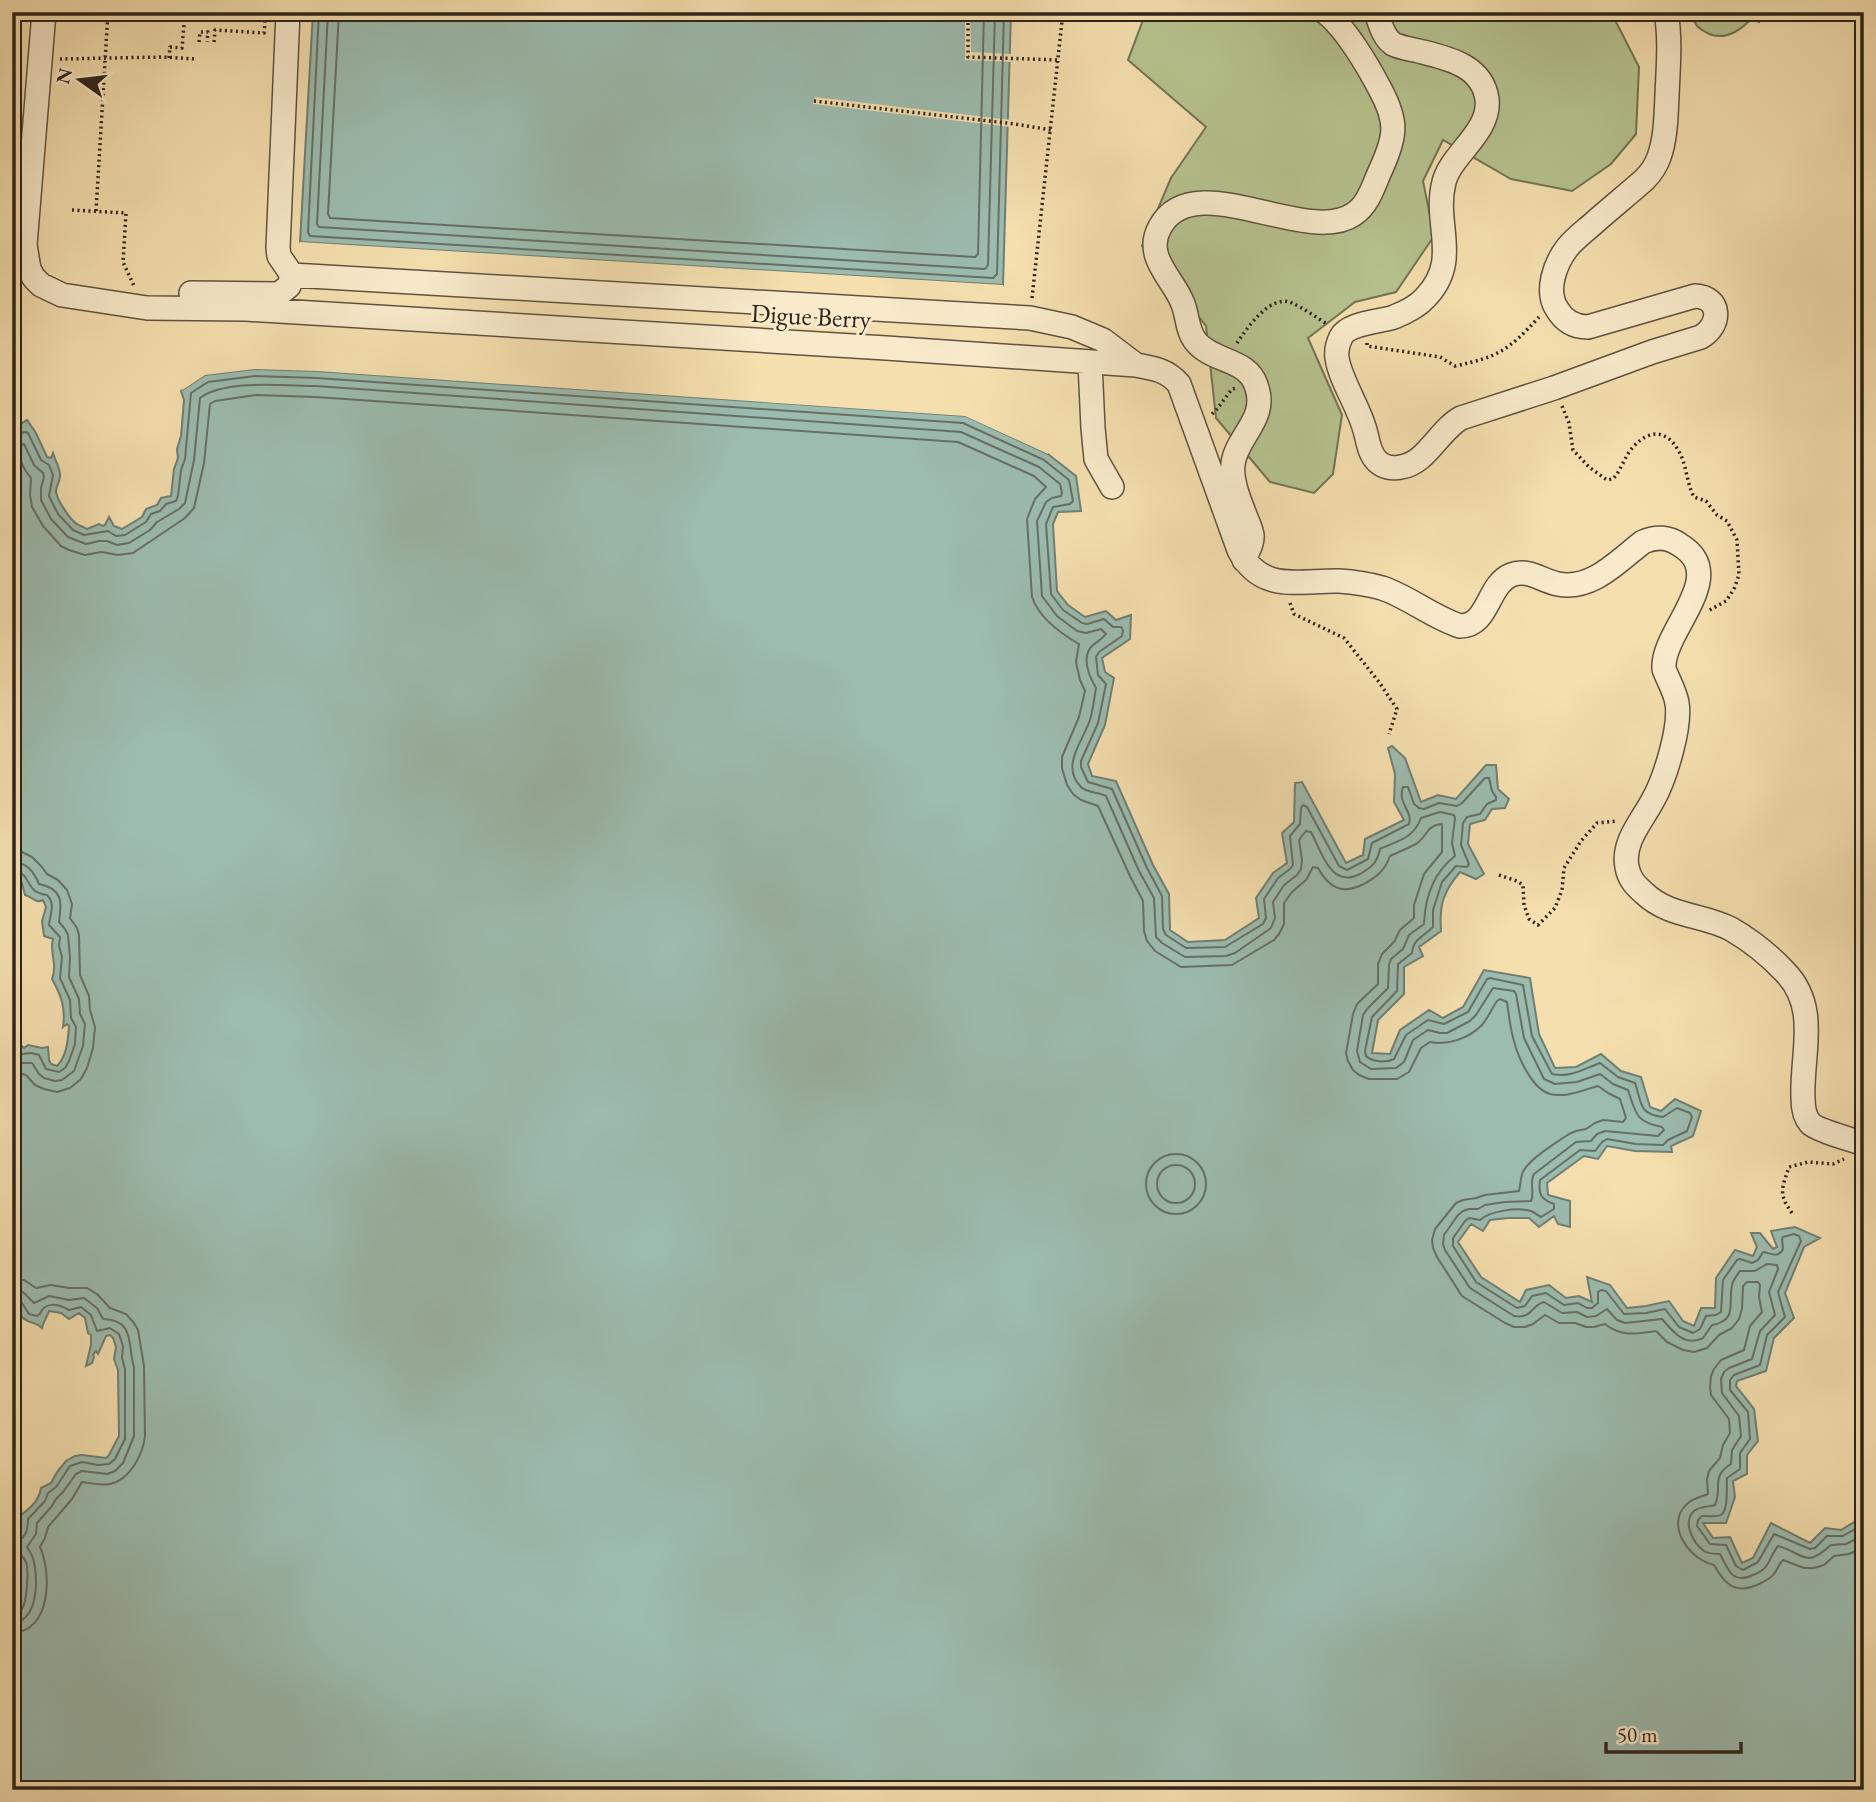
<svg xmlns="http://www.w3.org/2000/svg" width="1876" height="1802" font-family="'EB Garamond',serif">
<rect width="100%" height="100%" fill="#f5dfaf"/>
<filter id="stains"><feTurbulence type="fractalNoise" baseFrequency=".00286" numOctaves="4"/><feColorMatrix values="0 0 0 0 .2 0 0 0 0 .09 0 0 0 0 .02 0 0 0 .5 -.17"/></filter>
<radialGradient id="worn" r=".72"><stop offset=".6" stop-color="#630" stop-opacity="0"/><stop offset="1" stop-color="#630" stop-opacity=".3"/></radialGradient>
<!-- green -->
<path fill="#b6c38f" stroke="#727456" stroke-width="2" d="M1146,12H1611L1639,67L1636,134L1611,164L1572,191L1511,179L1443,140L1423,181L1434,236L1396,292L1355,302L1308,338L1342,415L1333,474L1314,493L1270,482L1216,418L1206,326L1142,246L1171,178L1206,127L1128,60Z
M1681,12H1758L1759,22L1751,19C1736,35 1717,44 1697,26C1695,23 1694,19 1691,17C1688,14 1684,14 1681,12Z"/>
<!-- water -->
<path fill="#9cbcaf" stroke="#707f74" stroke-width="2" d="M313,12H1011L1003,285L300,242Z
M255,369L317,371L966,416L1048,454L1076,476L1081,511L1058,512L1053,524L1057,591L1068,605L1085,617L1106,611L1116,620L1131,615L1130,639L1102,658L1105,672L1114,678L1105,725L1088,764L1092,776L1116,781L1153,865L1169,894L1170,930L1188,942L1225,940L1259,918L1256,898L1273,873L1287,863L1282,833L1294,822L1295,783L1302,782L1346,863L1363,855L1365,839L1404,820L1394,802L1395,774L1388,748L1392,746L1405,758L1421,802L1438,795L1456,799L1486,765H1496L1498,789L1509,799L1505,808L1492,809L1485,820L1470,824L1468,844L1484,874L1476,879L1460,872C1443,892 1439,905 1441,931L1419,947L1423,956L1404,967V994L1378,1020L1372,1053L1390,1054L1400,1030L1429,1010L1443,1018L1463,1007L1484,970L1530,978L1539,1034L1555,1068L1576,1067L1601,1054L1621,1071L1641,1077L1650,1107L1661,1111L1675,1099L1701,1111L1693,1136L1671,1146L1672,1152L1635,1151L1607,1146L1598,1159L1584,1156L1547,1183L1548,1195L1570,1201V1227L1558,1224L1554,1216L1539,1227L1529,1218H1508L1490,1220L1483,1231L1471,1224L1458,1242L1481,1277L1520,1302L1526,1290L1549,1285L1566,1298L1579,1296L1592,1302L1587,1277L1610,1285L1627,1308L1646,1306L1669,1301L1683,1321L1694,1326L1701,1308H1715L1716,1278L1735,1250L1753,1256L1757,1247L1751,1233H1760L1773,1249L1777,1247L1771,1231L1795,1227L1820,1238L1804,1247L1785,1293L1794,1318L1774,1338L1766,1371L1737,1381L1736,1386L1754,1409L1758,1441L1747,1455V1474L1733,1481L1735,1497L1726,1523H1703L1713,1538L1730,1537L1742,1563L1753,1558L1771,1523L1810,1543L1825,1528L1841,1530L1864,1516V1790H12V1612C19,1602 24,1573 18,1562C13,1554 14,1563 12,1552C12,1547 12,1541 12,1535H16L21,1528L17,1518C28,1510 39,1502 41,1488L51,1483L57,1472L66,1461L75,1456L82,1455L106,1458L109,1455L119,1436L118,1370L114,1359L116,1347L113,1338L110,1335L106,1336L98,1354L96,1351L93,1355L94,1357L92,1363L86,1366L91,1345V1335L88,1333L85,1318L79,1313L69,1319L61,1313L49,1311C47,1318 43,1321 42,1328C36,1322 32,1324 26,1320C19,1317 15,1306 12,1299L14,1292L12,1280V1037L24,1048L28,1045L42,1048L48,1047L49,1060L51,1064L57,1066C67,1056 68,1040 69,1026L67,1024L63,1027C66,1008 61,995 52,979C58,964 49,952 53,939L44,936L42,921L46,907L43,900C35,904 33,897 25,895L22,883L16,878H12V430L27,420L36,433L47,457L51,458L53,453C55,460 60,468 60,475C61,480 56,486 56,491C56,499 71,521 77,524C80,526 84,527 87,529L99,524L103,526L105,525L109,517L114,526L122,529L142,517L146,509L157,505L161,498L171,496L174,469L178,458L177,449L181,436L184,400L181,391L205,375Z"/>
<!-- pier -->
<path fill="#f5dfaf" d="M965,12H970L971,52L1013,54V62L965,60Z
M815,97L1011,120V127L813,104Z
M300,242L1003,285L1004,289L298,245Z
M255,365L317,367L966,413L1047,449L1048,454L965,416L317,371L255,369L205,375L181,391L188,382L204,372Z"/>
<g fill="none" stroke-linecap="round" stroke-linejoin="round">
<!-- shore -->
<path stroke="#657066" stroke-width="2" d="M319,12L308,232L310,236L993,278L997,274L1004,12
M328,12L317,224L319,227L985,269L988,265L995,12
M339,12L328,214L330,218L975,257L978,254L984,12
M12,436L25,432L28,433L41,460L49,465L53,475L49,496L58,514L73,530L84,535L108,531L116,536L125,535L146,522L151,514L160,511L166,504L176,501L178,496L181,470L185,459L191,393L208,382L255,376L317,378L963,423L1044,460L1069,480L1073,501L1070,504L1053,507L1046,524L1051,594L1063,610L1082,623L1087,624L1104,619L1113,627H1121L1123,630L1122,636L1099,652L1096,657L1098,675L1106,684L1098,723L1081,761V767L1088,782L1112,789L1147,868L1162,896L1163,929L1166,935L1186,948L1225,947L1263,924L1266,918L1264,899L1278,878L1290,869L1293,865L1290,836L1300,824L1301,808L1303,805L1307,807L1339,866L1347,870L1368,859L1372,843L1409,824C1413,810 1397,804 1403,787H1408L1414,804L1419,808L1424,809L1439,803L1457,806L1462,803L1485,778H1489L1492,791L1496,797V800L1487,804L1480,814L1467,817L1463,823L1461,845L1469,864L1467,867L1456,866L1442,882L1433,910V927C1423,937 1413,939 1412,953L1398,964L1397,991L1372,1017L1365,1051L1366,1056C1372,1062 1386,1063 1394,1059L1406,1035L1428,1020L1444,1024L1468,1012L1487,979L1490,978L1523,985L1532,1036L1552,1074C1571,1078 1583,1069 1600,1063L1618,1077L1635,1083C1642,1103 1638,1114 1663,1117L1677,1108L1690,1113L1692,1117L1687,1131L1668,1140L1663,1145L1636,1144L1607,1139L1602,1142L1595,1151L1580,1150L1540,1180C1538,1195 1541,1199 1554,1204V1209L1541,1217C1537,1215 1534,1212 1531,1211C1517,1207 1490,1211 1480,1220L1469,1218L1465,1221L1453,1238V1246L1476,1282L1517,1308L1525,1306L1532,1296L1546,1293L1564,1305L1578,1303L1587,1308H1592L1598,1303V1292L1601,1290L1606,1291L1624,1314L1646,1313L1665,1309L1679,1327L1693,1333L1700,1329L1706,1316L1716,1315L1721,1312L1723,1280L1737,1260L1740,1259L1752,1263L1758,1260L1763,1252C1771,1253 1778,1259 1783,1249L1782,1239L1783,1237L1794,1234L1799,1236L1801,1241L1778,1292L1785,1317L1767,1335L1760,1365L1734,1375L1730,1380V1390L1748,1412L1750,1439L1740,1453V1469L1727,1478C1726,1487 1729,1509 1721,1515C1718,1517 1706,1516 1702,1516L1698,1520L1697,1526L1710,1544L1726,1545L1736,1566L1743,1570L1758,1562L1774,1534L1810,1549L1815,1548L1827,1536H1843L1864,1524
M12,445L24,444L34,465L43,473L44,477L41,488V500L51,519L68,537L86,544L99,541H107L117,545L129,543L150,530L157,522L179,509L185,503L194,460L200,398C225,379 285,386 316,386L961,432L1039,467L1060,484L1062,493L1061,496L1052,498L1046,502L1037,521L1042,596L1057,616L1077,631L1086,633L1101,629L1106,634C1102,639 1098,641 1093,645C1080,657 1089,676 1096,688C1094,699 1093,710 1090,720C1083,741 1060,766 1081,787C1087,793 1098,792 1106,796L1139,871L1154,898L1156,937L1162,943L1185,957L1226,956L1235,953L1271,928L1275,918L1273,902L1284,885L1297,875L1301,869L1302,860L1299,840L1306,831L1311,832C1322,853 1331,889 1360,874C1372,867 1377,863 1380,849C1399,840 1413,839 1421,818L1440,812L1454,815L1455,818L1452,843L1455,856C1433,873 1425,897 1424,924L1409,935L1403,949L1391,959L1389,965L1388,988L1367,1009L1363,1015L1357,1051L1360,1062L1371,1069L1396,1068L1404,1062L1413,1040L1428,1030L1440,1033H1447L1470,1021L1476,1015L1493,988L1514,991L1516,994L1524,1038L1544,1079L1555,1084L1577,1082L1600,1074L1613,1084L1628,1090C1636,1113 1635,1122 1662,1127L1664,1130L1658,1136L1605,1131L1597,1134L1591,1141L1576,1142L1534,1174C1529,1183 1535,1193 1531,1201L1505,1202L1485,1205L1478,1209H1469L1463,1211L1458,1215L1444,1235L1443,1244L1445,1250L1470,1288L1514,1316C1533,1319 1531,1305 1544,1302L1562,1313L1577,1312L1587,1317L1596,1316L1607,1309L1617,1320L1625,1323L1662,1319C1673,1332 1685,1347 1703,1338L1712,1325C1738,1320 1728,1304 1732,1285C1733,1280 1737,1275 1740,1271H1755L1767,1264L1777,1265L1778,1269L1769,1292L1775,1315L1760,1331L1752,1359L1729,1368L1724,1372L1721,1379L1722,1393L1739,1416L1741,1436L1732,1450L1731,1464C1710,1477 1723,1487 1715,1505C1709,1507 1700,1506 1694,1511C1682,1522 1693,1543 1704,1551C1709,1554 1715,1554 1720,1554C1728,1569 1732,1585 1753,1575C1759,1573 1763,1571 1767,1565C1771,1559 1773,1552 1778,1546C1806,1554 1804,1569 1831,1545L1846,1544L1864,1535
M12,455L19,457L25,470L31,478L30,495L32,507L43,526L61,546L69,550L85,555L101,552L118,555L133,553L185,518L194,508L204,463L210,404L215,401L256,395L316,397L958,442L1034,476L1046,487L1035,499L1027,519L1032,597C1039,618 1060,633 1079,644L1076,662L1080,680L1085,691L1079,717L1062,757V768L1067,785L1073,794L1081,800L1098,806L1130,876L1143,901L1144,931L1147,941L1155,951L1181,967L1232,965L1274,940L1279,934L1284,924V903L1292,892L1306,880L1313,867L1318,868C1329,888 1342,895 1364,884C1378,876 1385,870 1390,856C1399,852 1408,848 1416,844C1428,836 1426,825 1442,824V852L1424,874L1414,905V918L1400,930L1394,942L1382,954L1378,964V984L1357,1004L1353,1014L1346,1053L1348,1061L1353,1070L1359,1075L1369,1079H1397L1409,1072L1421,1048L1430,1042C1448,1046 1469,1038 1482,1025C1488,1018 1492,1008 1497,1001L1500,999L1507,1002C1509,1015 1510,1028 1514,1041C1518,1057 1532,1089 1550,1094C1566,1098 1583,1090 1598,1086L1608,1093L1620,1099L1626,1118L1623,1122L1603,1120L1595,1123L1586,1129L1576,1131L1569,1134C1556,1143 1532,1157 1524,1170C1520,1176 1521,1184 1519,1191L1485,1195L1476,1198L1463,1200L1456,1203L1435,1229L1432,1240L1433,1248L1437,1257L1462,1296L1505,1323L1514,1327H1525L1533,1324L1545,1315L1559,1323H1575L1586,1327H1594L1605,1324C1621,1337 1637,1334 1656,1331L1667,1342L1683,1350L1694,1352L1707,1348L1719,1335L1732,1328L1739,1319L1742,1309L1743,1286L1747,1282H1758L1760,1285L1759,1297L1762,1312L1750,1326L1744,1350L1721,1360L1714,1369L1711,1376L1710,1387L1711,1395L1729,1419L1730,1433L1723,1445L1720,1458L1709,1471L1707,1479L1708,1494C1701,1497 1693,1498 1687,1504C1664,1525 1690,1560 1714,1565C1725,1585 1736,1595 1759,1584C1765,1581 1770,1579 1774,1574C1777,1570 1779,1564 1783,1560L1804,1568H1814L1824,1565L1834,1556L1849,1554L1864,1547
M12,852H22L32,857L42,867L47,874L58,880L67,890L72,904L70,918L77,928L79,935L80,975L89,996L90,1010L95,1027L93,1048L87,1068L81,1079L70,1088L57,1092L44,1089L35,1085L26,1075L12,1071
M12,862C27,862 34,872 39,884C63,889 62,902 59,922L65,929L68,935L70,957L69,977L79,999L80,1014L85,1024L83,1046L74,1071L62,1080L55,1081L44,1078L39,1074L32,1063H21L12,1059
M12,871C35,873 21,891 47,895C56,904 50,914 49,925L60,937L59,946L62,957L60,978L70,1000L71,1018L76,1027L75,1044L69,1061L65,1068L59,1072L46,1069L39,1055L31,1053L22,1054L12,1047
M1146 1184a30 30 0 1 1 60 0a30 30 0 1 1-60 0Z
M1157 1184a19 19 0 1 1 38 0a19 19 0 1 1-38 0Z
M12,1279L24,1280L36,1288L51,1285L69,1288H87L97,1294L110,1308L126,1314L134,1323L138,1330L144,1366L145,1436C143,1454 130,1480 110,1484C101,1486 91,1483 82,1482L72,1499L48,1527L45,1538L40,1547C52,1574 51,1632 12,1633
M12,1289L23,1292L34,1303L49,1296L69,1300L84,1298L97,1308L103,1319C136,1320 127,1345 134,1367V1436L123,1463L115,1471L107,1474L82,1471L76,1474L63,1492L56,1499L52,1506L37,1523L36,1534L27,1547C30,1552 33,1556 34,1562C38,1582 38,1621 12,1623
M12,1298L20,1300L29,1314L37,1316L40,1314C45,1301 58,1304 69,1310L81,1307L91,1315L97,1331L110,1328L119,1334L123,1346L122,1358L125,1369V1439L115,1459L109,1464L98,1465L82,1462L70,1466L56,1487L48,1493L45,1501L28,1519C28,1530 26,1541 12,1542
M12,1552C18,1553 23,1555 26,1562C29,1571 27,1601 22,1609C19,1614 18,1613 12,1614"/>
<!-- minor casing -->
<g stroke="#605341" stroke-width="26">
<path id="minor" d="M44,12L25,245L29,269L34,278L41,285L62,295L147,308L246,309L886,348L1136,365C1153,368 1167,370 1179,384L1239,550C1261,594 1300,580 1339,581C1354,582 1368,584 1382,588C1409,597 1432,617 1460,626C1489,626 1487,585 1511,575C1528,568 1542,581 1558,584C1592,591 1619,560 1643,542C1656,536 1669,537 1680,545C1731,576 1661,631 1664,669C1668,680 1675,691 1677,703C1681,727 1665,779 1653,800C1642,821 1622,842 1627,867C1629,879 1636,886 1644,893C1669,917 1702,914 1731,929C1750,940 1770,956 1785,972C1820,1008 1801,1054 1803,1098C1803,1106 1804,1116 1810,1123C1816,1130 1853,1140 1864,1144
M288,12L278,248L279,256L292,275
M1376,12C1380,23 1383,37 1393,44C1401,48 1411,49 1419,51C1447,58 1482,65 1487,99C1491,132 1451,154 1444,182C1433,225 1462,260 1425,298C1418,306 1404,313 1394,317C1380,322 1348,323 1341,337C1338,343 1336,351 1337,358C1340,379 1358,406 1364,427C1368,438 1368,452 1377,461C1383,467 1392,469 1401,467C1426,464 1439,430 1461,418L1554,388L1652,352L1701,337C1721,326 1722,297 1695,296L1588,327C1574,327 1564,321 1557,309C1545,291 1555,264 1567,248C1575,238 1585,231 1595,222C1611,208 1628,194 1644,180C1651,173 1656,166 1659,157C1666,138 1666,115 1667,96C1668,68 1671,40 1666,12
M12,146L32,161
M292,275L1030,318L1072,327L1103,340L1136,365
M191,293L279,294L289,286L292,275
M1090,363L1093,428L1096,459L1112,487
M1244,560C1247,553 1253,543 1252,535C1251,528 1247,521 1245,515C1239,500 1231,480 1233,464C1236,436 1269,419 1256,385C1247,359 1214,362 1197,343C1187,332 1188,317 1183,304C1174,279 1143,257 1160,227C1194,165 1307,247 1354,214C1369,204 1374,184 1381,169C1396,136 1398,122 1380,89C1368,66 1345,27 1325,12"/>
</g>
<!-- path -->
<path stroke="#2e241c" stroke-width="3.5" stroke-dasharray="2 3.5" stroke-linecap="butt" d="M968,12V57L1058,60
M199,42L200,32H208L207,42
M214,42L215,30L264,33L266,12
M169,58L170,47L182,48L185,12
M60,59L162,57L196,59
M814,101L1015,124L1051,130
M72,210L126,213L123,262L135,288
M96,211L108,12
M1032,298L1063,12
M1237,343C1247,328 1271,293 1292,303C1302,307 1317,318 1327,324
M1367,343V346L1440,357L1455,366C1498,357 1509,350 1539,317
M1562,406L1569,423L1573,450L1589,467L1607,480L1613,479C1622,469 1625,455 1634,446C1649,430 1666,429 1678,450C1687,464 1686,482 1694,497L1706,501L1717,515L1727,521L1737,540L1739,575L1734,589L1726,601L1708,611
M1212,414L1217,409L1232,389L1237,388
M1290,603L1294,614L1344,638L1379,682L1397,709L1389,734
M1499,875L1517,881L1523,885L1524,905L1529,919L1538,925L1555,908L1562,890L1564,868L1581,841L1597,823L1617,821
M1792,1213C1778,1194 1782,1188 1789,1167L1808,1162L1833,1164L1844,1159"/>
<!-- minor -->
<use href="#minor" stroke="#f8eacb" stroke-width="23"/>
</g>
<g text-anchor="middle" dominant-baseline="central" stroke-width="6" stroke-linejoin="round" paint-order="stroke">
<!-- street labels -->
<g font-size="26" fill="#2e241c" stroke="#f8eacb">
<text transform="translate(811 316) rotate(3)">Digue Berry</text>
</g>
</g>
<!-- margin -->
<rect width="1876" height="1802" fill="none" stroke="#f5dfaf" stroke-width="42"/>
<rect x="14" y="14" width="1848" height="1774" fill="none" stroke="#2e241c" stroke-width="3.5"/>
<rect x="21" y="21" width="1834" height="1760" fill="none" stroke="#2e241c" stroke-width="2"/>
<!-- north arrow -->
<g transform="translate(80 80) rotate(284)" stroke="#f8eacb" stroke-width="5" paint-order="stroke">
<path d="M0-5L12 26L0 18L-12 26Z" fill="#2e241c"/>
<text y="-10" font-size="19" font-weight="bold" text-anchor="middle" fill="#2e241c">N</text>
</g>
<!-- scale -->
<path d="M1606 1742v10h135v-10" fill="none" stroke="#2e241c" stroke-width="3.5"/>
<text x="1617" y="1742" font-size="21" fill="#2e241c" stroke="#f8eacb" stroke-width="5" paint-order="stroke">50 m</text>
<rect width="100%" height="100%" filter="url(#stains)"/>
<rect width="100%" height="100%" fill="url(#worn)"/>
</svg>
